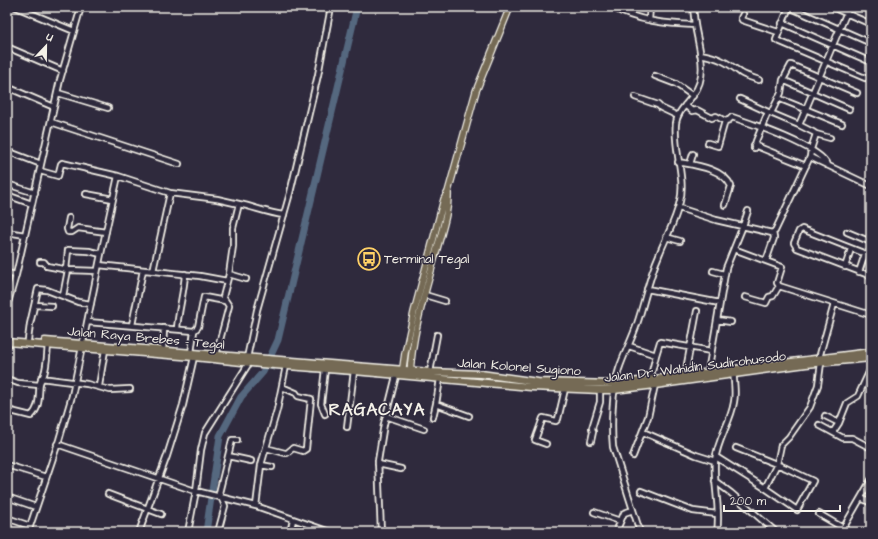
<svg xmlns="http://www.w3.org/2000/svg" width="878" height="539" font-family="'Architects Daughter',sans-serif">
<rect width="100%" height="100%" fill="#2f2a3d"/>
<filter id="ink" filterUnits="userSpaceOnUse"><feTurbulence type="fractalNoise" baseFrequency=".025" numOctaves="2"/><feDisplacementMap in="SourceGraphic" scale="8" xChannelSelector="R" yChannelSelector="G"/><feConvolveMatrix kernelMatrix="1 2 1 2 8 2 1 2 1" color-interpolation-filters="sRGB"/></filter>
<g filter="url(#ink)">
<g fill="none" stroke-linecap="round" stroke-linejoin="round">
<!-- stream -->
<path stroke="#949ea9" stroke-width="1" d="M265,368L274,370
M311,372H322
M327,373L352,375
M355,375L394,378
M397,378L438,382
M441,383H456
M473,385L489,387"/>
<!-- river -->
<path stroke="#54677f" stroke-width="7" d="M206,532L220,436L241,397L263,372L278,340L357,7"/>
<!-- minor casing -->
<g stroke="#f4f1e8" stroke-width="8">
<path id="minor" d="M16,7L74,31
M612,7C637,21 667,24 695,25C699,49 709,75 693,95C687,104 677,112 676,123C673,148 686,179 680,201C676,220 666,237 659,255C649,277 645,301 637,324C632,339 624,354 619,369C612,390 611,425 613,447L640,532
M693,7L695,25
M789,7L776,40L865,78
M789,7L871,43
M832,7L871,24
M743,14L741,18L742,20L778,32
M649,20L650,7
M782,23L871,62
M7,47L63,71
M700,54C718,57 727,62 741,73C746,76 753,78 759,80
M655,76L676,84L693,96
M783,80L849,109
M7,87L54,107
M58,93L108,108
M635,97L658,105L661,108L678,116
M778,98L842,124
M740,99L768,112
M685,105L692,111L697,110L712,118L716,116L725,121L718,146L708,143
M771,113L781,93L783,80L791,65L857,93
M725,121L729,120L732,117C750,123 823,148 827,165
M51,122L179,164
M799,125L813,132L816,134L811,149L810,157L871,186
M816,134L830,138
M754,145L806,166
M754,148L756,141L768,112L799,125L849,7
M7,151L41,164
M678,162C694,165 723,168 731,186L725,205
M690,164L693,154
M40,171L58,176L61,164L62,163L118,176L170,193L217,199L239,204L233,228V246L229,274L223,297L229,306L216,355
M10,185L35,193
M86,194L113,199
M7,195L32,204
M239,204C254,207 268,213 284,215
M679,208L716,220L772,233L775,231L810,157
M69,218L67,229L68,232H72L78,228L106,232
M7,232L25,235
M773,232L774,238L766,261L782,267L777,283L779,286L871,315
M847,232L871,242
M666,237L680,241
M734,249L766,261
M871,256L802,229L799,231L794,243L797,248L871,276
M40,262H44L47,266L68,270L97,271
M99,265L200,276L227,281
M845,267L851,249
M66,270L68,250L89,251L101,254
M153,271L170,193
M713,271L724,274
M859,272L865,254
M7,273L16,275
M229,274L246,279
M647,289L720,303
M425,295L445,301
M63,296L68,270
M745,297L766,303L769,297L773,296L779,286
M35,305L52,306
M7,306L16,275L60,80L81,7
M717,320L731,322
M88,322L194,331
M132,325L143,270
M177,329C178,311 184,293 185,274
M28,340L30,324L38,289L47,290L78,302L91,304
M629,346L656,355L660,342L711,351
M163,350L164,328
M191,353L194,331L198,327L204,297L225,301
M247,358L257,310L290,193L318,75L331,7
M819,358L834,304
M325,369L321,404L325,414
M430,372L437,335
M708,372L726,268L743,226L748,211
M685,375L697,311
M41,378L87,384L110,390L130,389
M7,379L18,383L39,385
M440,379L436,404L469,416
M650,380L656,355
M99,386L105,350
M7,410L31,416C41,407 38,394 40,383C41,379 43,378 44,374C47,366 47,354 48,345
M386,416L424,429
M825,416L839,423
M433,417L436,404
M819,425L843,438H852L871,448
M347,427L354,371
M643,432L696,455L715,461
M833,432L839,423L847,403L858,396L871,368
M591,441L593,432L592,428L600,402V390
M57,444L192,490L256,506L330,532
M546,444L535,440L543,418L556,421L558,419L565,389
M266,448L285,453H287L293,448L303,451L306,449L311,399L298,396L296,393L282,387
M736,448L786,468L813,481L797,510L765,488
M228,456L251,461
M633,456L648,417L655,385
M716,457L765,488L777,464L781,445L789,437L810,407L818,385L821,363
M378,464L401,469
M261,465L272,467
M10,466L46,477
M715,481L731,493L776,532
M641,491L693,511L717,514
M108,494L161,514
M7,497L36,507
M861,498L871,503
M256,506L261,465L277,410L286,366
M594,512L620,521
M819,514L843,528
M7,518L30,526
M28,532L59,440L72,396L101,254L118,176
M139,532L167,456L183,405L194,357
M188,532L196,491L201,450L205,433L249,363
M218,532L225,506L221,497L219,493L232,440H237
M290,532L293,520
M381,532L378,461L384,424L397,372
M616,532L624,513L633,510
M717,532C721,509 713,484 715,461C717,440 731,422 734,402C736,393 734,381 733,371
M841,532L871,480"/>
</g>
<!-- major casing -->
<g stroke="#f4f1e8" stroke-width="8">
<path id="major" d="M402,374L405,353L414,312L444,199L448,192L476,91L510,7
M410,375C412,332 426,290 437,249C442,230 449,211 448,192"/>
</g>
<!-- highway casing -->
<g stroke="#f4f1e8" stroke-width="9">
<path id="highway" d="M45,341L430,372L481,374L538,382L615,384L871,352
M7,342L194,357L261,364L354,371L531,387L600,390H614L655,385L806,364L871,358"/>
</g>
<!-- minor -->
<use href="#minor" stroke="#2f2a3d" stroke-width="4.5"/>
<!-- major -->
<use href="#major" stroke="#746b55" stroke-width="5.5"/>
<!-- highway -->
<use href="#highway" stroke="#746b55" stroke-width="6"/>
</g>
</g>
<!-- icons -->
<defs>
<g id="bus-ring" transform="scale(1.15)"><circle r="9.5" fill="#2f2a3d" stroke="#ffd166" stroke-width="1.5"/><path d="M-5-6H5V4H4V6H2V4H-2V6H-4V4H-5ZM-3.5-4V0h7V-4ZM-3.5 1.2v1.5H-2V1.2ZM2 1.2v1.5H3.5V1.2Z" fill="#ffd166"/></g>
</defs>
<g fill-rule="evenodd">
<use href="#bus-ring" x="369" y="259"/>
</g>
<g text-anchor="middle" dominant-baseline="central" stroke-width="3" stroke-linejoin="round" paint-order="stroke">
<!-- poi labels -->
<g font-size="13" fill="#f4f1e8" stroke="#2f2a3d" text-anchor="start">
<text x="384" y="259">Terminal Tegal</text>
</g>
<!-- street labels -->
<g font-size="13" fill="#f4f1e8" stroke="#2f2a3d">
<text transform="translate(146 338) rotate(5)">Jalan Raya Brebes - Tegal</text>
<text transform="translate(519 367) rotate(4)">Jalan Kolonel Sugiono</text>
<text transform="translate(695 367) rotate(-7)">Jalan Dr. Wahidin Sudirohusodo</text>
</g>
<!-- district labels -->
<g font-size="17" font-weight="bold" letter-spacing="1" fill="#f4f1e8" stroke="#2f2a3d">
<text x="377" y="410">RAGACAYA</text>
</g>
</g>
<!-- margin -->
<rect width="878" height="539" fill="none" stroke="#2f2a3d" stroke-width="24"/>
<rect x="12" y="12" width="854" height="515" fill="none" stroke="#f4f1e8" stroke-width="1.5" filter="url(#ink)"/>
<!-- north arrow -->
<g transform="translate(46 46) rotate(22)" stroke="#2f2a3d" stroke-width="3" paint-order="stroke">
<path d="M0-3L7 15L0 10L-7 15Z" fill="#f4f1e8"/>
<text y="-6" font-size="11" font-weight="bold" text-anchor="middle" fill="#f4f1e8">U</text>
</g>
<!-- scale -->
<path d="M724 505v6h116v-6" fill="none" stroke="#f4f1e8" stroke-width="2"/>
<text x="730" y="505" font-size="12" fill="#f4f1e8" stroke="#2f2a3d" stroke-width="3" paint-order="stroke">200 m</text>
</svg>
